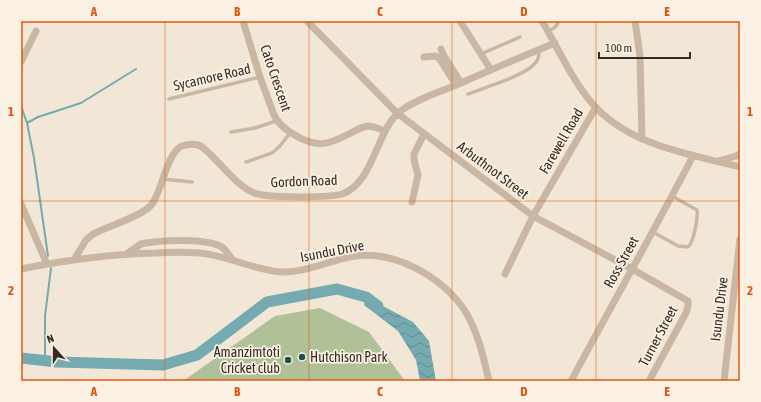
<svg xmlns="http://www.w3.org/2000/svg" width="761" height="402" font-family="'Asap Condensed',sans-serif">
<defs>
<pattern id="water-waves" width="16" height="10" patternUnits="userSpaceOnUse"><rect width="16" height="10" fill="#75aab0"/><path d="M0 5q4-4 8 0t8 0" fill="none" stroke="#618b8f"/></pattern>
</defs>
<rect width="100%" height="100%" fill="#f2e7d7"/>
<!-- grass -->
<path fill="#b0c197" d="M320,308L369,332L405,381H183L275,316Z"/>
<!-- water -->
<path fill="url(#water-waves)" d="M366,297L413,322L429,341L436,381H420L416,360L398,331L364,305Z"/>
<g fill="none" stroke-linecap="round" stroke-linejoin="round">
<!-- stream -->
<path stroke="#75aab0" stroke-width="2" d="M21,106L27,123L34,158L48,256
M27,123L38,117L81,103L136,69
M45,361V316L51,268"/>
<!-- river -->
<path stroke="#75aab0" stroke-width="11" d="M21,358L57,362L163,365L197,355L267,302L337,289L366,297L378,306"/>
<!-- lane -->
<path stroke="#cab7a3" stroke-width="3.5" d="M548,31C552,29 558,27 558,21
M481,54L520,37
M468,94C483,88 528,75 536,62C539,59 539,54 539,50
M169,99L260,77
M231,132L255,128L276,121
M246,162L272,153L279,147L290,133
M163,179L192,182
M653,232L678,246L688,247C694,242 698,217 697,210L672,196"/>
<!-- street -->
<path stroke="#cab7a3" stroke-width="7" d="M243,21L260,77L274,115C278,124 285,129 293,134C317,149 328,145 351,133C356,130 362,127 368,126C374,126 379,129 385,131
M307,21L397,113L533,216L632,269L688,301V306L686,313L649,381
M460,21L491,70
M542,21C558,48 571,78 591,102C627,145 688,154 740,167
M635,21L640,56L642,139
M441,49L443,54L461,83
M424,57L435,56L439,58L456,85
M21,62L36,31
M718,161L736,156L740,154
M412,202L418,175L414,160V154L424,134
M21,204L47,264
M128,253L141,244L146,243C164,240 206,238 222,247C226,250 229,255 232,259
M75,258L86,240L93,234C107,227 145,215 152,204C162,191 167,152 182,146C189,144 196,143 202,147C206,150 210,154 213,157C226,170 238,186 254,193C267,198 328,198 342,194C372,184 376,135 397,114C409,102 439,92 454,86C488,71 521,57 555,43
M21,269C66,260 110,254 156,253C170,252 185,252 199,253C227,255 253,270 281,272C306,273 330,260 355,256C398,250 452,282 470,320C480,340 484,360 489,381
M505,274L533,216L596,107
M571,381C611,306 654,231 693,156
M724,381L740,239"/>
</g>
<!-- grid -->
<path fill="none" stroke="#df570d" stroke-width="1" stroke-opacity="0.55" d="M165,21V381M309,21V381M452,21V381M596,21V381M21,201H740"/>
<!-- markers -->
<g fill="#1a5057" stroke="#faf1e4" stroke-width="1.5">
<circle cx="302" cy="357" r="4"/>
<circle cx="288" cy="360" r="4"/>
</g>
<g text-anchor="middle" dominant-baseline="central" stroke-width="3.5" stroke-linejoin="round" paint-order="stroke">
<!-- street labels -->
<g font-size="14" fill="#352b25" stroke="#faf1e4">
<text transform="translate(212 77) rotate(-13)">Sycamore Road</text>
<text transform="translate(276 78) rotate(71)">Cato Crescent</text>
<text transform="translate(561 141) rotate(-60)">Farewell Road</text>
<text transform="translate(493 170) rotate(37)">Arbuthnot Street</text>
<text transform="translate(304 181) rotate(-2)">Gordon Road</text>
<text transform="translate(332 251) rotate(-11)">Isundu Drive</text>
<text transform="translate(621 262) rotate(-61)">Ross Street</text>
<text transform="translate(719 309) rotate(-83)">Isundu Drive</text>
<text transform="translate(658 336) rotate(-62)">Turner Street</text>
</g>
<!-- poi labels -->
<g font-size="14" fill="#352b25" stroke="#faf1e4" text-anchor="end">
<text x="280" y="352">Amanzimtoti<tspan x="280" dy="16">Cricket club</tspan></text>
<text x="310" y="357" text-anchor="start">Hutchison Park</text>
</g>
</g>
<!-- border -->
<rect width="761" height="402" fill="none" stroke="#faf1e4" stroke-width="44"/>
<!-- north arrow -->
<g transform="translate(54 348) rotate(339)" stroke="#faf1e4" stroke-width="3" paint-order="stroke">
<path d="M0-3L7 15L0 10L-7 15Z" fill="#352b25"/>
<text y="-6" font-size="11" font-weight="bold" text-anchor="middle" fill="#352b25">N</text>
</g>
<!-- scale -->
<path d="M599 52v6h91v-6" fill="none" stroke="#352b25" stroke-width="2"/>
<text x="605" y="52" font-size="12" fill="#352b25" stroke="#faf1e4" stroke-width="3" paint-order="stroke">100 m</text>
<rect x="22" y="22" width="717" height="358" fill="none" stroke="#df570d" stroke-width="1.5"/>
<g font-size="13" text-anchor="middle" font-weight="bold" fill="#df570d">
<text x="94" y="16">A</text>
<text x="237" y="16">B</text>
<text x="380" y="16">C</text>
<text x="524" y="16">D</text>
<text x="667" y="16">E</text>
<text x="11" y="116">1</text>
<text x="750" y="116">1</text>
<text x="11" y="295">2</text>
<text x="750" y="295">2</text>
<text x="94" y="396">A</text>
<text x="237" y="396">B</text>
<text x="380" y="396">C</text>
<text x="524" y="396">D</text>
<text x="667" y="396">E</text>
</g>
</svg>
